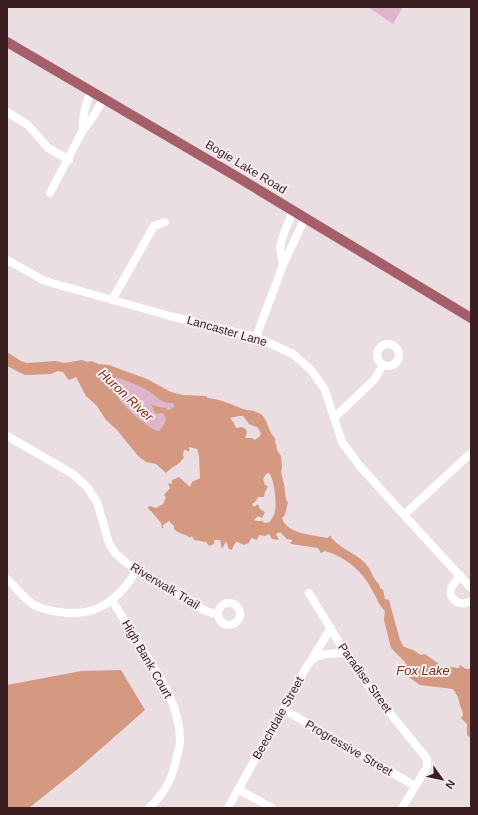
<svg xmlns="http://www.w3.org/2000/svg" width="478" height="815" font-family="Arial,sans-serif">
<rect width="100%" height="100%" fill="#ebdee2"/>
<!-- green -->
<path fill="#deb5cd" d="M368,7H403L393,24Z
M115,377C122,378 140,385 146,389C156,394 160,404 173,403L174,407L169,410L163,407H160L152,404L159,413H162C169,418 164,425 159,431C151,431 124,406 120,399C117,393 115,383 115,377Z"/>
<!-- water -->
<path fill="#d59981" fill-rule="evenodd" d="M7,352L21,361L27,363L55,361L64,363L82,360L88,362L91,361L99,364L109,365L147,379L171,392L183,395L206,396L208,398C222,400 231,404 243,409C249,411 258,410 263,416C268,422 269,433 275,438V443L276,444L277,450L281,456L282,467L281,472L284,484L286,500L288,502L285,515L282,518C286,534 314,535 328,538L330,535C336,547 356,553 365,563C372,570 372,578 379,584L380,588L383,590L385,599L389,600L400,640L404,647L413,650L421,655L425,654L442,666L459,668L460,665L466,669H471V738L467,735V724L461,718L463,715L462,709H461L458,697L453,689L420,685L410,678L405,662L391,648L384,620L385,611C378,604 377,598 372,590C362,570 345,557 325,551L321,553L318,548L291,544L290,542H292V540L287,539L280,532L276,534L279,540L272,539L269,534L265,536L259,535L257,540L251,538L249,543L244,545L238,542H236L233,547L232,550L229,549L226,541L222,549L220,540H215L214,541V544L209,546L206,542L194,540L192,536L190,538C185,533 180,535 174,529V526L169,521L163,525V528H162L161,523L151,511L149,510L148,507L150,506L156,508L163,504L166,497L164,495L170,488L168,483L172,484V480L179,477L190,487L192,482L200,478L199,456L197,449L189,447V452L186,450H184L183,455L184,457C179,466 173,465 166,473L156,464L146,462L138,456L117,430L106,420L97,406L86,396L76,377L69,380L67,378L63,372L58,371L51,374L29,375H25L7,366ZM116,377C126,381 136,384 145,389C156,394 159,404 173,403L174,407L169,410L166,409L167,408L160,407L151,404L156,414L162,413C169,418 164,425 159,431C151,431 125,407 120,400C117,394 117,385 114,379ZM239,416H243L249,424L257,427L261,433L260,436L255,440L252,438H245L247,433L246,429L242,427L236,428L234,423L230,418ZM269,473C274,478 277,504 275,511C274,516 272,518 270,522L265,523L262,521H257L254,520L258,516L262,518L265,512L260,509L258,504L254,507L252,504L256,501L258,497H264L265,492L268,486L265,485L263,479L266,474Z
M121,670L145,710L79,768L29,808H7V685L81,671Z"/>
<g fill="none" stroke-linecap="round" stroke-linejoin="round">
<!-- minor -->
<path stroke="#fff" stroke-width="8" d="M7,112L28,125L48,148L69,160
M83,130C82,115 86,104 91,91
M50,193L83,130L91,120L104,98
M7,260L45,281L170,316L256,337L293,354L312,371L325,390L342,442L359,465L404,515L471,588
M283,265L280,247L284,233L293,211
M112,300L154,226L165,222
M256,337L283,265L305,218
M377 355a11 11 0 1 1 22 0a11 11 0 1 1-22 0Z
M334,418L374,380L383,365
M7,436L73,474L87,487L97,502L109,543L115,553L129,565L168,590L206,611L218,615
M404,515L471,453
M460,575L451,588V596C456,604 463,605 471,601
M7,579C16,587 23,598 34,605C42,609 51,611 60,612C95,618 119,600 136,571
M309,593L343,649L370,688L427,759V767L402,808
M112,600C122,617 133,633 143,650C160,677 180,706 180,740C180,747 177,756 175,764C171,782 163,795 149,808
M218 614a11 11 0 1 1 22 0a11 11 0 1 1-22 0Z
M313,657L331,628
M283,709L415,786
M238,789L272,808
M228,808L308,664C318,652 331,654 346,653"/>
<!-- major -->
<path stroke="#a45f68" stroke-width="10" d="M7,42L239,178L471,318"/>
</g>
<g text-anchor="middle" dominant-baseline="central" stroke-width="4" stroke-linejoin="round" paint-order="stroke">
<!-- street labels -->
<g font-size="12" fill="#3b1e22" stroke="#f7eef2">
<text transform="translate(246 167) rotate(31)">Bogie Lake Road</text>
<text transform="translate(227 331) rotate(16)">Lancaster Lane</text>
<text transform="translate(165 586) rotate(31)">Riverwalk Trail</text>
<text transform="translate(147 659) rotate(60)">High Bank Court</text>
<text transform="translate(365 678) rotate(54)">Paradise Street</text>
<text transform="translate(278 718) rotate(-61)">Beechdale Street</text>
<text transform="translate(349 748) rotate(30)">Progressive Street</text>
</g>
<!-- water labels -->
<g font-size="13" font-style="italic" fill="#7b3415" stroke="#f7eef2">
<text transform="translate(126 395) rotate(43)">Huron River</text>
<text x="423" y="670">Fox Lake</text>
</g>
</g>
<!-- border -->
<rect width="478" height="815" fill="none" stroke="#3b1e22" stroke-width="16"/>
<!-- north arrow -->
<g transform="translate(442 779) rotate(123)" stroke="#f7eef2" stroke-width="3" paint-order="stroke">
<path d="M0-3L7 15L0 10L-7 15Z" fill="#3b1e22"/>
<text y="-6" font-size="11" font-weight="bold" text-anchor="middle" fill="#3b1e22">N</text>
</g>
</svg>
